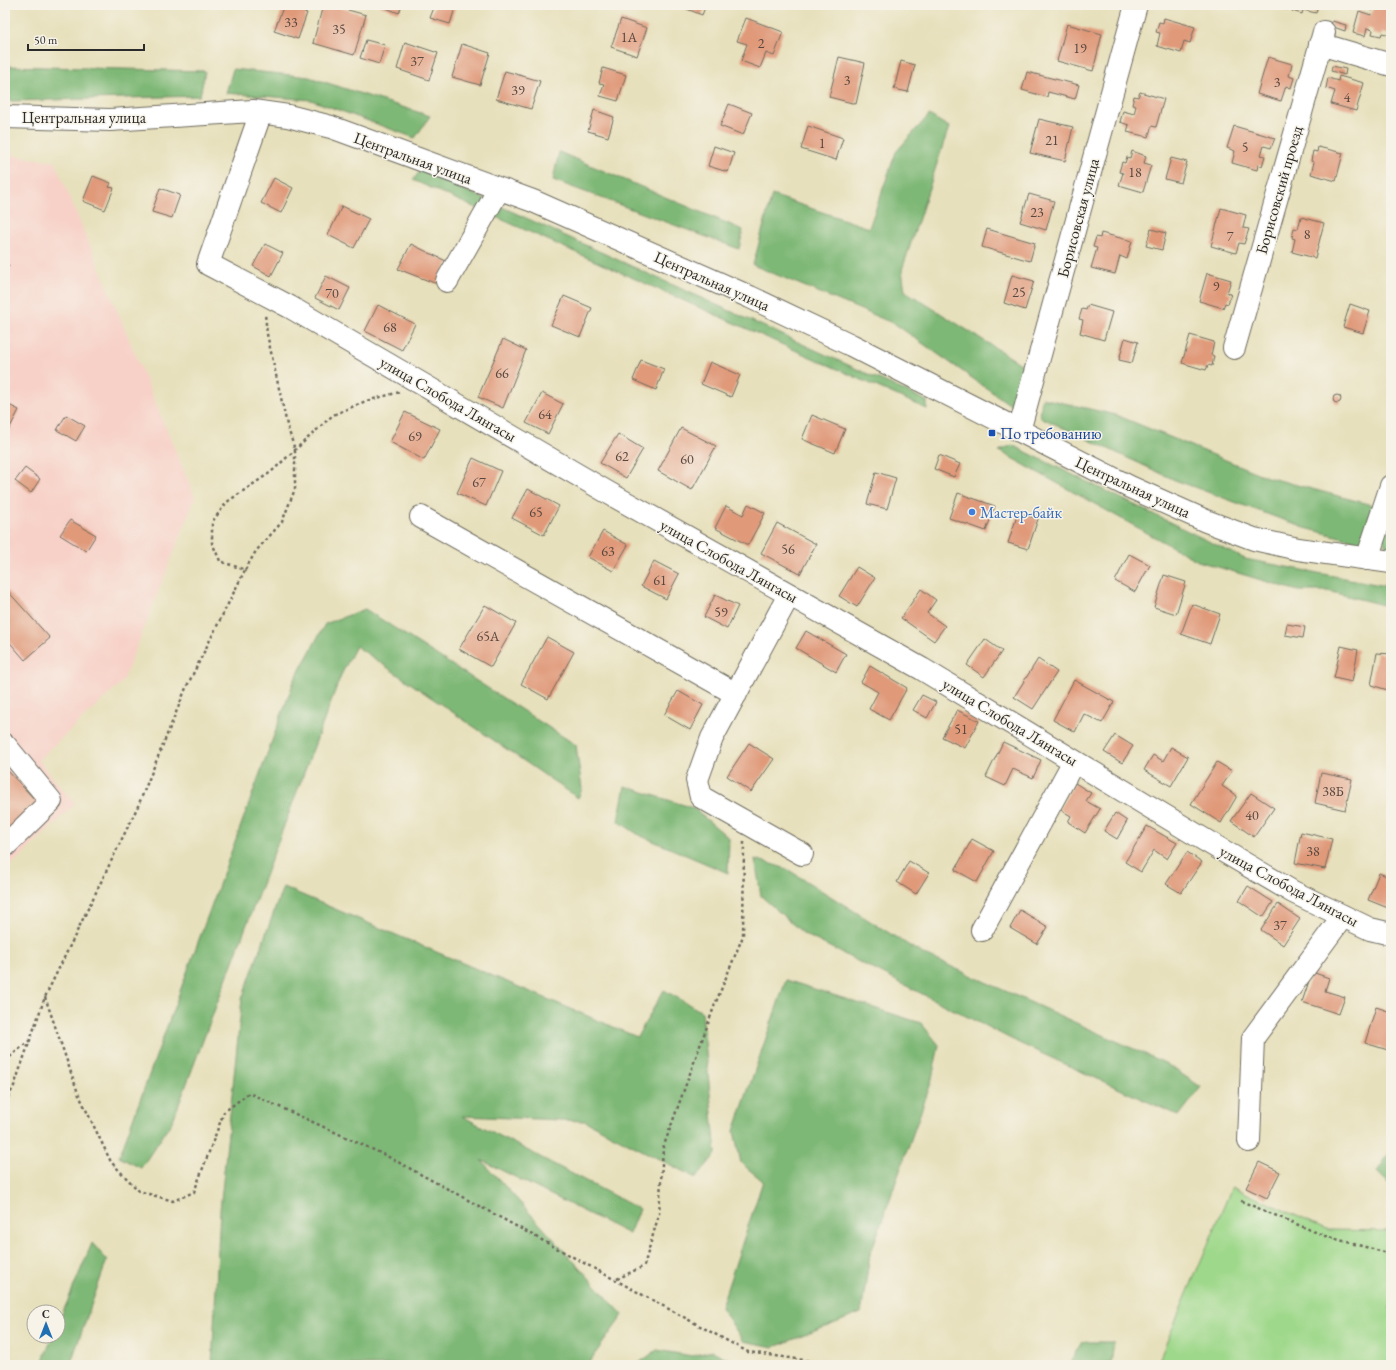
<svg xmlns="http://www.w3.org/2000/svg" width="1396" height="1370" font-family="'EB Garamond',serif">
<rect width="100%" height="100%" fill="#f7f3e8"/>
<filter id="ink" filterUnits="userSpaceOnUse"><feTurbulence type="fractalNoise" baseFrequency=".025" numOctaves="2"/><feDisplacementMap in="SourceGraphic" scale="8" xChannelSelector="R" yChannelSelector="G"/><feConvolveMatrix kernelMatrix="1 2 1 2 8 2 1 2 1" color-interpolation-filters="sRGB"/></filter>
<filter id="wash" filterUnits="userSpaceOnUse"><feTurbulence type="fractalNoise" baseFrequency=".012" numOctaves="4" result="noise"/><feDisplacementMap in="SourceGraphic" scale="16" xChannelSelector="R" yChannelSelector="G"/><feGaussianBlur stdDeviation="0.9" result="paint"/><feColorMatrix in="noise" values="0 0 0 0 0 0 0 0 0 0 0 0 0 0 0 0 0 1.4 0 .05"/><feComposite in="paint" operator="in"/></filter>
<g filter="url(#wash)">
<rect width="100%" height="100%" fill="#e7e0bc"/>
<!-- built -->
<path fill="#f7d1c8" d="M5,154L55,162L195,498L123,681L38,760L75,804L5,871Z"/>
<!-- green -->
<path fill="#9ed88a" stroke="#64825a" d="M1232,1187L1328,1230L1391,1231V1365H1157Z"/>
<!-- forest -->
<path fill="#7eb876" stroke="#547250" d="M5,66L205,71L200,96L11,101L5,100Z
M233,69L309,77L430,116L415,138L311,100L226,93Z
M929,115L949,127L902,270L905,291L1029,369L1019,411L895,324L753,265L772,195L869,228L896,152Z
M559,152L743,230L739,249L553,180Z
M421,170L927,401V409L413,180Z
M1042,398L1116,415L1267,477L1372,505L1363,543L1305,528L1175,480L1040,417Z
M1012,445L1245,559L1391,587V607L1328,591H1298L1198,561L999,451Z
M1391,505V549L1386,546L1383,539Z
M365,609L576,745L582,789L578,798L356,646L341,675L173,1120L141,1168L119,1157L294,681L325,624Z
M625,786L693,808L729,838L728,873L639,835L618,821Z
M755,859L787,869L921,953L1165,1063L1201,1087L1179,1116L1021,1044L804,934L761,896Z
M283,887L637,1037L664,990L702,1012L716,1154L696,1178L585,1121L462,1116L639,1209L629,1234L481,1160L623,1315L587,1365H212L220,1210L242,999Z
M786,980L921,1023L939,1045L931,1083L870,1255L861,1313L774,1347L743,1341L721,1307L763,1181L741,1163L734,1131Z
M1391,1150V1186L1377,1172Z
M92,1243L107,1260L70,1365H41L53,1336H58V1324Z
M1082,1342H1114L1111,1365H1068Z
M657,1350L692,1356L712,1351L735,1362V1365H636Z"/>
<g id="blocks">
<!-- building -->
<path fill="#e09a7a" d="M284,5L307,13L298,39L274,31Z
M323,5H330L366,15L354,55L313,43Z
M378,5H402L399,13Z
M435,5H456L450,24L430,18Z
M683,5H706L702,15L682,7Z
M1277,5H1318L1316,13L1303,10L1302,14L1292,11L1293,7L1288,6L1287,10L1277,7Z
M1373,5L1391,8V35L1382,33L1381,36L1372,34L1373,30L1367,28L1365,36L1353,33L1359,11L1371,15Z
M746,18L783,32L774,56L766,53L760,68L741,61L747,44L737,41Z
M1164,18L1195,27L1190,43L1184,41L1181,53L1157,46L1160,33L1156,32L1159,22L1163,23Z
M621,19L647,28L637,56L611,47Z
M1332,21L1346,25L1345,31L1331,26Z
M1067,24L1102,34L1093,71L1057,61Z
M366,40L385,45L379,64L360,58Z
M405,42L438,53L429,80L397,69Z
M462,44L490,53L480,85L452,77Z
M839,57L865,63L856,104L829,97Z
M1268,57L1292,64L1289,76L1294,78L1291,88L1286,86L1281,101L1257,94Z
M901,61L915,65L908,92L894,89Z
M1332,66L1346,69L1345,75L1331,71Z
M603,68L626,75L618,101L600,96L604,84L599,83Z
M505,71L540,81L531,109L496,99Z
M1027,72L1079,85L1075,99L1048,92L1047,97L1022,90Z
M1339,76L1364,83L1356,111L1331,104L1335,91L1326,88L1328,78L1338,81Z
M1140,92L1164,99L1156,127L1152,126L1148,137L1127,132L1129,125L1120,122L1123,111L1134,114L1136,106L1132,105L1134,96L1138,97Z
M729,104L752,113L743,135L720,126Z
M594,110L614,117L608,137L588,131Z
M1039,119L1073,127L1065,161L1030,153Z
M808,126L843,138L836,160L801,149Z
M1234,126L1275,138L1271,148L1264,146L1261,155L1265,156L1262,166L1258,165L1257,170L1232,163L1235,151L1227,148Z
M714,146L734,153L728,172L708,166Z
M1318,147L1343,153L1336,181L1311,174L1314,162L1311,161L1313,151L1317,152Z
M1132,151L1146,156L1144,163L1151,165L1143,192L1119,185L1123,173L1119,172L1122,162L1125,163L1127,157L1130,158Z
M1171,158L1187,162L1181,183L1165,179Z
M93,176L111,183L109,187L114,188L105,210L83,201Z
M274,178L293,188L281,213L261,203Z
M160,188L180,195L172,218L152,212Z
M1029,194L1054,201L1046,230L1020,222Z
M342,206L369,219L354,248L328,235Z
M1221,208L1246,215L1243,228L1249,229L1244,244L1239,243L1236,253L1211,246Z
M1301,217L1324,223L1315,258L1292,252L1295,239L1292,238L1294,228L1298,229Z
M987,229L1035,243L1030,261L982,247Z
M1151,229L1166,233L1162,250L1146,246Z
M1101,233L1132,241L1127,259L1120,256L1115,274L1091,268L1097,248L1093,247L1096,237L1100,238Z
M265,244L283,253L271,276L253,266Z
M411,244L448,262L437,284L398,269Z
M5,264L9,265L5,273Z
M1207,273L1231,280L1227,293L1231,294L1228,304L1225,303L1223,308L1199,301Z
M1012,275L1034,281L1025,310L1004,303Z
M326,276L350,288L339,310L315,298Z
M564,296L592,308L580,337L551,325Z
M1350,304L1370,311L1363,333L1343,327Z
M378,305L415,324L402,350L365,331Z
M1088,305L1112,312L1104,340L1080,333L1083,320L1079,319L1082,309L1086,310Z
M1190,335L1214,342L1211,355L1214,356L1212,366L1208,365L1206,370L1182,363Z
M1125,338L1138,342L1132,363L1119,360Z
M503,339L526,350L503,408L478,397Z
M641,360L664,369L656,390L633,380Z
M710,362L740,375L731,397L701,384Z
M542,393L563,404L548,434L526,423Z
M1333 399a4 4 0 1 1 8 0a4 4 0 1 1-8 0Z
M5,403L19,410L5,437Z
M405,412L440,429L424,460L390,442Z
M66,415L85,426L76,441L57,430Z
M812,415L845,429L835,453L802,439Z
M681,428L716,446L692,490L658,471Z
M618,434L643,449L626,478L600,463Z
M939,455L960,464L954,477L934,469Z
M473,458L501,471L486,506L457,493Z
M25,468L40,479L31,493L15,481Z
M876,472L896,478L887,509L867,504Z
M528,489L559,506L544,535L512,518Z
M958,493L995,506L986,531L949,518Z
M748,504L765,513L748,545L715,528L726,506L743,515Z
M1018,513L1038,519L1028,549L1008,543Z
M70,520L96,535L86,551L60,535Z
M777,523L816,544L800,574L761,553Z
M603,531L628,545L613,571L588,557Z
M1129,554L1150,565L1135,592L1115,581Z
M654,561L679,574L666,599L641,586Z
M857,567L875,578L857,607L839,596Z
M1164,575L1186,582L1176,614L1154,607Z
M5,588L50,638L25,660L5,637Z
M921,589L936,600L927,613L945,626L934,641L901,618Z
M715,595L738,606L727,629L704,617Z
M1192,604L1220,614L1210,644L1181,634Z
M485,605L516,623L491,667L459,649Z
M1287,624L1305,627L1303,638L1285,635Z
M806,631L846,654L836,672L796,648Z
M547,637L574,652L548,699L521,684Z
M985,639L1002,651L984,677L967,665Z
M1341,646L1358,650L1352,682L1334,678Z
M1377,653L1391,654V691L1371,685Z
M1038,659L1057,672L1033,709L1014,697Z
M870,666L907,688L889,720L869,709L878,692L861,682Z
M1074,680L1114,702L1102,723L1084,714L1075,732L1053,720Z
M678,691L703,705L690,730L664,715Z
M922,695L936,702L927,718L913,710Z
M957,710L979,721L965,748L942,737Z
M1115,735L1133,746L1122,763L1104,752Z
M1003,742L1041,760L1033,778L1013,769L1005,786L986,777Z
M749,743L774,759L751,792L727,776Z
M1171,747L1188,757L1171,786L1144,770L1153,755L1163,761Z
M1217,762L1232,771L1222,786L1237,796L1221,823L1191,804Z
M5,768L39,804L5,837Z
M1321,773L1352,779L1345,810L1315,803Z
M1075,783L1091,793L1086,801L1100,809L1085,833L1068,822L1071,816L1059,809Z
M1251,793L1274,808L1254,837L1231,821Z
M1115,813L1127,821L1117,839L1104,831Z
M1147,826L1177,843L1167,859L1154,850L1141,872L1125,862Z
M1301,832L1332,839L1325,869L1295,863Z
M972,839L994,851L977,882L955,870Z
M1187,852L1202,862L1181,893L1166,884Z
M909,861L929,873L916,894L897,882Z
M1379,873L1391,878V899L1388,908L1368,900Z
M1248,886L1273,902L1263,917L1239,901Z
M1278,904L1300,919L1283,945L1261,930Z
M1020,910L1048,927L1037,944L1010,928Z
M1312,972L1329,978L1325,991L1345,997L1339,1014L1302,1002Z
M1376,1007L1391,1012V1051L1365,1043Z
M1259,1162L1280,1172L1267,1198L1246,1188Z"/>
</g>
</g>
<g filter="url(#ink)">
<use href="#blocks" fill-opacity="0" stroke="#6d6a5e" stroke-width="1"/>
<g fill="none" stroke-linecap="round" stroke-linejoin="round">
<!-- minor casing -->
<g stroke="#6d6a5e" stroke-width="24">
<path id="minor" d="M1320,44L1391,65
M261,112L208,264L290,307L607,492L922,669L1203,839L1293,892L1370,929L1391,934
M5,117L110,120L253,111L288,116L331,127L533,201L750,297L851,345L1130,487L1206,521L1254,539L1298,549L1391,562
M447,281L499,189
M1234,348L1324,32
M1019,431L1136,5
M421,517L736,694
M1367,559L1391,486
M789,595L712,738L697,780L701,797L802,854
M5,745L51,801L5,846
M982,930L1074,761
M1249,1141L1253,1038L1343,916"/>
</g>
<!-- path -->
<path stroke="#6d6a5e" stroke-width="2.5" stroke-dasharray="3 3" stroke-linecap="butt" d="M245,570L256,551L282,522L295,489V450L287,425L267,334L265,314
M45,997L78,1093L111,1162L139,1191L173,1201L194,1192L224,1112L249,1093L385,1155L748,1352L839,1365
M5,1061L30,1040
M5,1103L14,1086L45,997L138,806L186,688L245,570L220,561L212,543V522L227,502L271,472L333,415L366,401L400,392
M1241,1201L1325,1236L1391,1254
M617,1279L644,1266L659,1214L663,1148L714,1007L743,936L744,842"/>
<!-- minor -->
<use href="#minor" stroke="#fff" stroke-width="22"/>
</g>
</g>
<!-- markers -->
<rect fill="#1a4fb4" stroke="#f7f3e8" stroke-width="1.5" x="988" y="429" width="8" height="8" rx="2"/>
<circle fill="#3f7fe0" stroke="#f7f3e8" stroke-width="1.5" cx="972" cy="512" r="4"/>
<g text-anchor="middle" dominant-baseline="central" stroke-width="3" stroke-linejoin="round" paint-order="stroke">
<!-- number labels -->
<g font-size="14" fill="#58473f">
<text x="291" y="22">33</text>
<text x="339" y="29">35</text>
<text x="629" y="37">1А</text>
<text x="761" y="43">2</text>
<text x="1080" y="48">19</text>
<text x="417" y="61">37</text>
<text x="847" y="80">3</text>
<text x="1277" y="82">3</text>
<text x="518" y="90">39</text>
<text x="1347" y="97">4</text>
<text x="1052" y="140">21</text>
<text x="822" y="143">1</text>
<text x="1245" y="147">5</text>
<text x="1135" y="172">18</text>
<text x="1037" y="212">23</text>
<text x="1307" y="234">8</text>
<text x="1230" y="236">7</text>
<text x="1216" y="286">9</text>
<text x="1019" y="292">25</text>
<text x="332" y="293">70</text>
<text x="390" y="327">68</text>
<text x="502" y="373">66</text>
<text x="545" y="414">64</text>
<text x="415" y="436">69</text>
<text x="622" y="456">62</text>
<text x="687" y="459">60</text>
<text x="479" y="482">67</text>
<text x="536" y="512">65</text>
<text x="788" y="549">56</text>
<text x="608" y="551">63</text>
<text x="660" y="580">61</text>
<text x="721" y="612">59</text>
<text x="488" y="636">65А</text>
<text x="961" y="729">51</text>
<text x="1333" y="791">38Б</text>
<text x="1252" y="815">40</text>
<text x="1313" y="851">38</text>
<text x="1280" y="925">37</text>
</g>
<!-- street labels -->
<g font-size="16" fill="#2b2b2b" stroke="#f7f3e8">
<text x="84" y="117">Центральная улица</text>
<text transform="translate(413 158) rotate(20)">Центральная улица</text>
<text transform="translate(1279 190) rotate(-74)">Борисовский проезд</text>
<text transform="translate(1078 218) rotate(-75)">Борисовская улица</text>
<text transform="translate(712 281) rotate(24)">Центральная улица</text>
<text transform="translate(448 399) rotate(30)">улица Слобода Лянгасы</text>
<text transform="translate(1133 487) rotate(25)">Центральная улица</text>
<text transform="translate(729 561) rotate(29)">улица Слобода Лянгасы</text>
<text transform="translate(1010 722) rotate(31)">улица Слобода Лянгасы</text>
<text transform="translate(1289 886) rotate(28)">улица Слобода Лянгасы</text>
</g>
<!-- transit labels -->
<g font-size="16" fill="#164399" stroke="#f7f3e8" text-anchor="start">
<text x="1000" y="433">По требованию</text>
</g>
<!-- shop labels -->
<g font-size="16" fill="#366cbe" stroke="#f7f3e8" text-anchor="start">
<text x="980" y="512">Мастер-байк</text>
</g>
</g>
<!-- margin -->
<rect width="1396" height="1370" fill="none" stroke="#f7f3e8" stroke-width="20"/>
<!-- north arrow -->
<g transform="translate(46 1324)"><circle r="19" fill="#f7f3e8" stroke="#a5a39c"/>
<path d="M0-3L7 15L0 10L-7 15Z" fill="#1f6fb2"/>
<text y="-6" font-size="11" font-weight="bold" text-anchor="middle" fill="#2b2b2b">С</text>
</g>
<!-- scale -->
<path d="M28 44v6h116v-6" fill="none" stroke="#2b2b2b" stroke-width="2"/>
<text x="34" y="44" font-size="12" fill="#2b2b2b" stroke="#f7f3e8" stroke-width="3" paint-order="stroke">50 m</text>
</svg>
